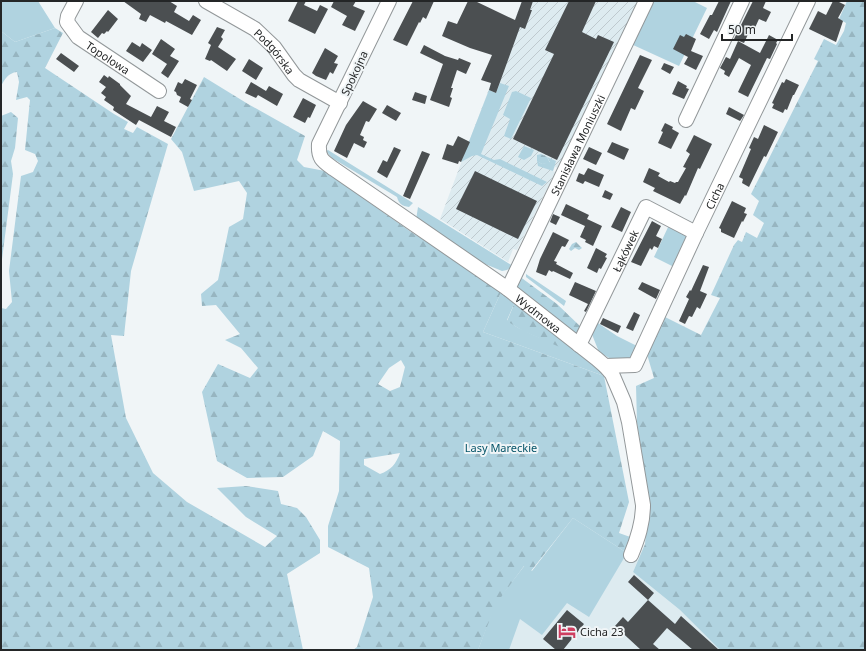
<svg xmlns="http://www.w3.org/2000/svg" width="866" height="651" font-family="'Noto Sans',sans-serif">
<defs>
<pattern id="industrial-furrows" width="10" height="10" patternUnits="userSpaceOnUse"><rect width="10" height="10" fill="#ddebf0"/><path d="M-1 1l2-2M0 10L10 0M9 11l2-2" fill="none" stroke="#bec9ce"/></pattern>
<pattern id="forest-firs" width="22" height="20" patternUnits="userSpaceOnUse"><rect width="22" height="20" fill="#b0d3e0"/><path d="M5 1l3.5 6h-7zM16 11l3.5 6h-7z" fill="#97b5c0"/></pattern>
</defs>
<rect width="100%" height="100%" fill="#f0f5f7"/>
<!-- built -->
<path fill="#ddebf0" d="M573,518L638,560L633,572L680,610L720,650H478L532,571Z"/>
<!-- industrial -->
<path fill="url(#industrial-furrows)" d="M522,1H641L602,77L558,168L555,167L553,171L555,172L517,250L513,249L508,262L440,219Z"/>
<!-- grass -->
<path fill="#b0d3e0" d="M1,1H38L55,28L15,42L1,31Z
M651,1H693L707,8L679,66L631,44Z
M500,83L509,86L481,154L494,160L500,159L547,182L542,186L477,155L472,156L461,162L489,90L496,93Z
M516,91L531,98L511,139L504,136L510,119L503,115L512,92Z
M524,146L534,150L531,156L524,160L518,157Z
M328,150L413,203L409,207C402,206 399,204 397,197L332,158L326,151Z
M547,157L556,161L553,171L538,166L537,161L542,164L550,162Z
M418,207L513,266L507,270L502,271L485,264L464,252L416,220Z
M670,223L693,233L676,268L654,257Z
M526,274L566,301L564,306L526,277Z
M502,290L515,302L507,320C512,324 517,328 523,330C549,344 586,349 604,376L483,332Z
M595,321L617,336L639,347L634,360L611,359L599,352L591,332Z
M573,518L627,553L589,617L567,603L542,635L520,619L509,650H478L495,604L525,565L532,571Z"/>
<!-- forest -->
<path fill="url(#forest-firs)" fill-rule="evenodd" d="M847,1H865V650H720L680,610L633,572L645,544L649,499L637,423L636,386L654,378L646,351L661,315L701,335L720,298L711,295L734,245L738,240L742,242L746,232L757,238L764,223L753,215L759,201L751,194L818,61L814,59L824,39L836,45L844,31L846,23L839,19Z
M55,28L63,33L45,68L114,114L128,122L124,129L133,133L137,127L168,144L131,271L124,336L111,335L126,418L153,473L187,502L265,547L277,536L246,517L217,488L246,486L278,491L281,504L297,508L306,517L320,540V553L287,574L303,650H1V308L6,309L12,302L9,271L21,176L33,172L38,161L35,154L25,150L30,100L27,97L16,100L19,82L17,72C8,73 5,79 1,86V31L15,42Z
M204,77L248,104L305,136L297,160L304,167L325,171L411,232L463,264L502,290L483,332L604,376L629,502L619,533L633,538L627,553L573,518L531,571L524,566L496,604L478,650H353L357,647L373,597L369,568L328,547V526L339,491L340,441L323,431L313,456L283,477L247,478L217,461L202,392L218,364L250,378L258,368L241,348L225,340L240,334L216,305L202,306L201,294L218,280L229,227L243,219L247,193L239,181L194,191L182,152L171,139ZM401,360L405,367L400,387L390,391L378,384L389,368ZM400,453C396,464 391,470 380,474L364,465V459Z
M11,112L18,118L15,148L11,161L13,174L1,267V116Z
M541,154L547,157L550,163L542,164L537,161V155Z
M576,242L582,248L579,250L575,248L571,251L569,249L572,244Z
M519,276L557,304L582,328L576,334L518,290L516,284Z
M515,302L587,359L523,331L507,321Z"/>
<!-- building -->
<path fill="#4b4f51" d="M123,1H169L177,6L174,12L189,21L193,15L201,20L192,35L166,21L165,23L150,15L146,22L139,19L141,14Z
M298,1H306L304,5L317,11L320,5L328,9L315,34L288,21Z
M334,1H356L353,6L365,11L355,31L342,25L347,16L331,7Z
M413,1H434L426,19L423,17L420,23L419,22L407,46L393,40Z
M468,1H475L515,20L522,1H533L530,10H532L525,29L520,27L496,93L489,90L491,83L481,80L492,55L470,48L442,36L448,21L457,24Z
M569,1H596L582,32L596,39L598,35L614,42L557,160L513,139L554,54L545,50Z
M719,1H731L717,32L714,30L709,39L700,34L710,15H712Z
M753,1H766L763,8L771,12L766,22L759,19L753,32L750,30L744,43L734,39Z
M833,1H837L845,5L838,18L843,21L836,42L809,29L818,11L826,15Z
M108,10L118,19L108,32L107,31L104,34L102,33L98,38L91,32Z
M217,27L225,30L221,37L223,39L218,47L236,59L227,71L211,60L210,61L205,59L211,45L208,43Z
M686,34L696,39L691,51L703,56L696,70L684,64L688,57L673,49L680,35L684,37Z
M769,35L778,40L776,43L777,44L770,59L767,58L748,97L738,92L751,65L739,58L729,77L724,74L725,71L720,68L726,57L730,59L738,41L760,53Z
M161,39L175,49L170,56L179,61L168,78L161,73L167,64L152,54Z
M132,42L140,47L142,43L152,50L143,62L126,51Z
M424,45L445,56L458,60L459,58L471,63L466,74L457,70L451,88H453L450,97L452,98L449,107L430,100L443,64L420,53Z
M325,48L338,56L334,63L338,64L333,74L330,72L326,80L316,76L312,73Z
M61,53L79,66L74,72L56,59Z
M640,55L652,60L638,88L644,91L635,110L631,108L621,131L607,124Z
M249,59L263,68L256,80L242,71Z
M664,63L674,67L670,74L661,69Z
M104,75L108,78L109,76L120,84V85L131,96L126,104L151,117L157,106L169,112L164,121L176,127L171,137L139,120L136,125L113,110L114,107L104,100L106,97L101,93L106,87L99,82Z
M185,79L197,85L190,99L192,100L188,107L179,102L181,97L177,95L176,92L174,91L178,82L182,84Z
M786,79L799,85L794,95H793L787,110L785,109L783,113L772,108L774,104L772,103L782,82L784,83Z
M678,81L687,86L686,88L689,89L684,99L672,94Z
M251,82L266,91L269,86L283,94L277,106L258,95L256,98L245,93Z
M415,92L427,96L425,104L412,100Z
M303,98L316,105L310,118L308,117L305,123L293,117Z
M363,101L377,109L369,122L366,121L360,135L364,137L363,140L367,142L364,148L354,143L347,158L334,151L346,125Z
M387,105L401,113L396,121L382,113Z
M729,107L744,115L740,121L726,114Z
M665,123L673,127L672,129L679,133L671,149L658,143L663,132L661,131Z
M764,125L778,132L766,157L764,156L749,187L742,183L743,179L739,177L751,149L749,148L754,137L758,139Z
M694,135L712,144L700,169L698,168L686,196L685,195L680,204L653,191L655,188L643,182L649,168L660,173L658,176L669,182L670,181L675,183L676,182H678L686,168L683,167L690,154L686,151Z
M458,136L470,142L461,162L459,161L458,164L442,159L447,144L453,146Z
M612,142L629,149L624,160L607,152Z
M394,147L401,150L387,178L377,172L383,160L387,162Z
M589,147L602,153L596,165L583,159Z
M422,151L430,154L410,199L403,196Z
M588,168L604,175L599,187L585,181L583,184L576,181L579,173L584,175Z
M475,171L537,201L518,239L456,209Z
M605,190L613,194L610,200L602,197Z
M732,201L746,208L744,213L747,214L743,222L742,221L734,238L721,232V229L719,228Z
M566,204L589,215L587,219L602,226L593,246L585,242L586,240L580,237L585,226L561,215Z
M621,207L631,212L622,232L611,227Z
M553,214L560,217L556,225L550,222Z
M652,221L661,226L656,236L662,239L658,248L654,246L652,250L650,248L641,266L631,262Z
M553,232L569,240L565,247L562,246L554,261L557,262L556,264L573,273L570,279L553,271L552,272L549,270L546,276L536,272L540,259Z
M596,248L607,254L605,257L607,258L601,269L599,268L597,273L587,268Z
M703,265L709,267L700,291L707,294L700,309L697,307L692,317L689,316L685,324L679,321L689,299L686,297L690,290L691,291Z
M575,282L596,291L586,312L584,311L588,304L569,295Z
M642,282L660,290L656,299L638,289Z
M634,312L640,315L633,331L626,328Z
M603,318L621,326L618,333L600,324Z
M634,575L654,593L648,600L628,582Z
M648,600L675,624L681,616L719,650H693L667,628L653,644L660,650H641L615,626L623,617L628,622Z
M567,610L584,624L563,650H556L543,639Z"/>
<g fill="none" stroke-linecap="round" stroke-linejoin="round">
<!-- minor casing -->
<g stroke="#929799" stroke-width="16">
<g id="minor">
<path id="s1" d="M76,1L68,16L67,22L78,37L159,91"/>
<path id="s2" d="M206,1L255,29L274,47L294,75L299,80L340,103"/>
<path id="s3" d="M389,1L319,144C318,159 323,161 334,169L508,289L597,359L605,366L612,374L624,402L629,422L643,505C643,523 638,538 631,555"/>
<path d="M686,120L742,1"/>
<path id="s4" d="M508,289L646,1"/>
<path id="s5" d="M579,345L646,207L696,233"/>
<path id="s6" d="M605,366L635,365L696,233L808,1"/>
</g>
</g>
<!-- minor -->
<use href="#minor" stroke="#fff" stroke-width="14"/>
</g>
<!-- icons -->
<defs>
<g id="hotel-bare" transform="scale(1.38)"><path d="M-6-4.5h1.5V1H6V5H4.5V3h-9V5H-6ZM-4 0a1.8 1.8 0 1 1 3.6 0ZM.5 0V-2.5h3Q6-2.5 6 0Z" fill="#ce3f60" stroke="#f0f5f7" stroke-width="2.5" paint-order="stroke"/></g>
</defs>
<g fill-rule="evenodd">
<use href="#hotel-bare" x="567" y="631"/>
</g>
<g text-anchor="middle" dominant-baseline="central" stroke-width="4" stroke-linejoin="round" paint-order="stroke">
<!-- street labels -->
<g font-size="11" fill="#242627" stroke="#f0f5f7">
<text stroke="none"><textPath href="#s2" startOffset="86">Podgórska</textPath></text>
<text stroke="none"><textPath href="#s1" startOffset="78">Topolowa</textPath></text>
<text transform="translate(354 73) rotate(-65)">Spokojna</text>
<text stroke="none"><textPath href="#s4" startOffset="160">Stanisława Moniuszki</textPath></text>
<text stroke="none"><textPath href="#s6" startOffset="217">Cicha</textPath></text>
<text stroke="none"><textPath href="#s5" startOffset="105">Łąkówek</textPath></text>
<text stroke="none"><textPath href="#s3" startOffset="441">Wydmowa</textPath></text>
</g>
<!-- park labels -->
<g font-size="11" fill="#035367" stroke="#f0f5f7">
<text x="501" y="447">Lasy Mareckie</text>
</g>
<!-- poi labels -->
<g font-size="11" fill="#242627" stroke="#f0f5f7" text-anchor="start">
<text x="580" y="631">Cicha 23</text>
</g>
</g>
<!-- border -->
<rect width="866" height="651" fill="none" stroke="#242627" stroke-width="4"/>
<!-- scale -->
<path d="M722 34v6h70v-6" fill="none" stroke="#242627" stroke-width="2"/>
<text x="728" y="34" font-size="12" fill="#242627" stroke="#f0f5f7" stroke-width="3" paint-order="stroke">50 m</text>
</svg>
